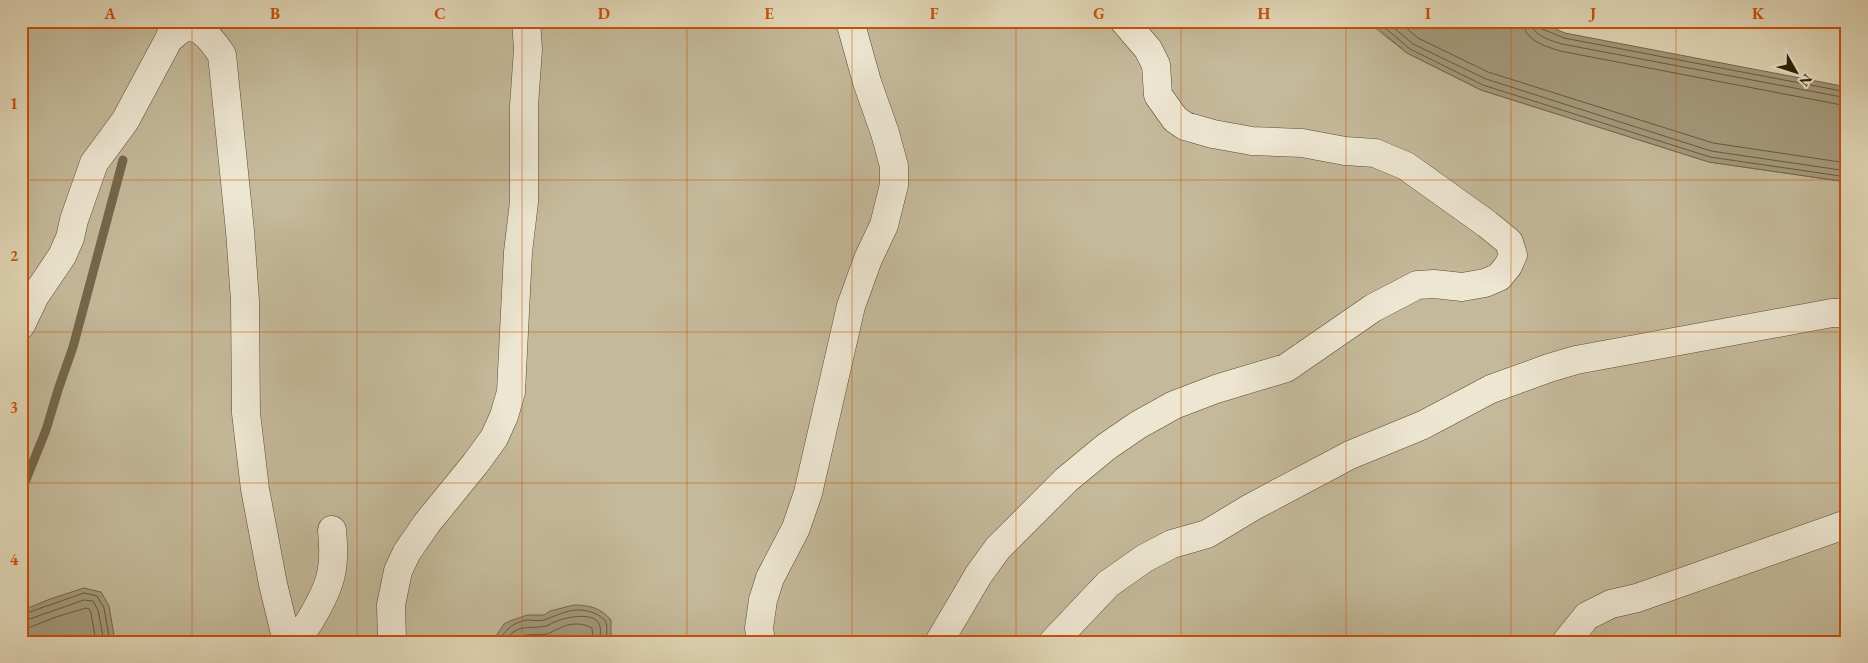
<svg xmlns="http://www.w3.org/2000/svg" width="1868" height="663" font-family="'EB Garamond',serif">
<rect width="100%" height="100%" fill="#e3d9b9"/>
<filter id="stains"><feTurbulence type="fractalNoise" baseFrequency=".004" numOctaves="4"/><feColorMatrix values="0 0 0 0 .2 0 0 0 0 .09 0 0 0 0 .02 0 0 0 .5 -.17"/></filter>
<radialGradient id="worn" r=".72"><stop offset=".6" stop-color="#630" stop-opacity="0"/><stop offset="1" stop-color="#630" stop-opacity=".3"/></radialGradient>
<!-- green -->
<path fill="#c4b99a" stroke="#786a50" d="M21,21H1366L1407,53L1481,90L1709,162L1847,182V642H21Z"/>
<!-- water -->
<path fill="#a4997c" stroke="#74674c" d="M1369,21H1537L1565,33L1847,87V182L1709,162L1481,90L1407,53Z
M84,588L101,592L109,606L115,642H21V611L50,599Z
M574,605C589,605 601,608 611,620V642H492L504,624L510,621L527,615H544L550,611Z"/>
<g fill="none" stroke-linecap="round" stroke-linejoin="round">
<!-- shore -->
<path stroke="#685a40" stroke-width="1" d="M1377,21L1410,49L1483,85L1710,157L1847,177
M1386,21L1413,44L1486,79L1711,151L1847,171
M1398,21L1418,38L1488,72L1713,143L1847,163
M1523,21C1524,41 1545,46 1560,51L1847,106
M1531,21C1532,36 1550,40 1562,44L1847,98
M1537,21L1540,28L1564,38L1847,92
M21,615L84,593L97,596L104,608L110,642
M21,622L84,600L93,601L98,610L104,642
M21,629L28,628L56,617L86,608L89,609L91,613L96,642
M498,642C505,630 513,622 527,620C533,620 541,622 547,619C565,612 578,605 598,615C601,617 605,619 606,623C608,628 606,636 606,642
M505,642C517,622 528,630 546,626C550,625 553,622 557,621C567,617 596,611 600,626C601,631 600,637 600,642
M514,642C522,631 536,636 547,634C551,633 554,630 558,629C568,623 582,622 592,628L593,642"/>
<!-- stream -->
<path stroke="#74674c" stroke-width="9" d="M21,492L46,430L58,390L73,347L123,160"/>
<!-- minor casing -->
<g stroke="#594b32" stroke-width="29">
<path id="minor" d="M169,39C173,36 178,31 182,29C199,21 214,43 222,55L240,231L245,301L246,413L255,489L273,584L287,642
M21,325L35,296L62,256L70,238L74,220L94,163L125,121L169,39L176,21
M297,642C300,633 307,626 311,619C331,585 336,569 332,530
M392,642L391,605L398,571L407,552L427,523L475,464L494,438L504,416L511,392L518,252L524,202V106L528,49L526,21
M761,642L759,628L763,600L770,578L796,528L808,493L851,306L868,259L884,225L894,185V166L885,133L867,82L850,21
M939,642L979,574L998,548L1066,480L1106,447L1138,425L1174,405L1216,389L1286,368L1373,308L1417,285L1434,284L1462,287L1485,283L1499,277L1508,266L1513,255L1509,242L1487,224L1406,166L1375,153L1345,151L1302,143L1252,141L1213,134L1185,126L1175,119L1158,95L1156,65L1148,49L1124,21
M1053,642L1108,584L1145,558L1172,544L1207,534L1252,507L1350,455L1423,425L1491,389L1549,368L1576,360L1832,313H1847
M1566,642L1587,616L1611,604L1637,598L1847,524"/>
</g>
<!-- minor -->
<use href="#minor" stroke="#ede6d2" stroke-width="28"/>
</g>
<!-- grid -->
<path fill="none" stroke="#cc500b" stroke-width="1" stroke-opacity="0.55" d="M192,21V642M357,21V642M522,21V642M687,21V642M852,21V642M1016,21V642M1181,21V642M1346,21V642M1511,21V642M1676,21V642M21,180H1847M21,332H1847M21,483H1847"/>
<!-- margin -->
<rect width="1868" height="663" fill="none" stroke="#e3d9b9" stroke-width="55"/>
<!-- north arrow -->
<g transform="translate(1796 72) rotate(129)" stroke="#ede6d2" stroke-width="4" paint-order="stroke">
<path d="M0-4L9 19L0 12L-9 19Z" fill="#2b1c05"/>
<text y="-8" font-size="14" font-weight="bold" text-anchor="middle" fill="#2b1c05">N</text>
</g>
<rect x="28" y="28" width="1812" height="608" fill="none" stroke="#cc500b" stroke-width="2"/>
<g font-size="16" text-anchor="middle" font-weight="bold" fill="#cc500b">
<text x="110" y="19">A</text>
<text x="275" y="19">B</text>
<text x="440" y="19">C</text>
<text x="604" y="19">D</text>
<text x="769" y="19">E</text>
<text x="934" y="19">F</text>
<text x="1099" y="19">G</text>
<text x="1264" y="19">H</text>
<text x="1428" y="19">I</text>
<text x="1593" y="19">J</text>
<text x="1758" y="19">K</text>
<text x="14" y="109">1</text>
<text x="14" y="261">2</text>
<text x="14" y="413">3</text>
<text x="14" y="565">4</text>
</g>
<rect width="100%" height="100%" filter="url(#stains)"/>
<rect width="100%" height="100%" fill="url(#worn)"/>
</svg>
